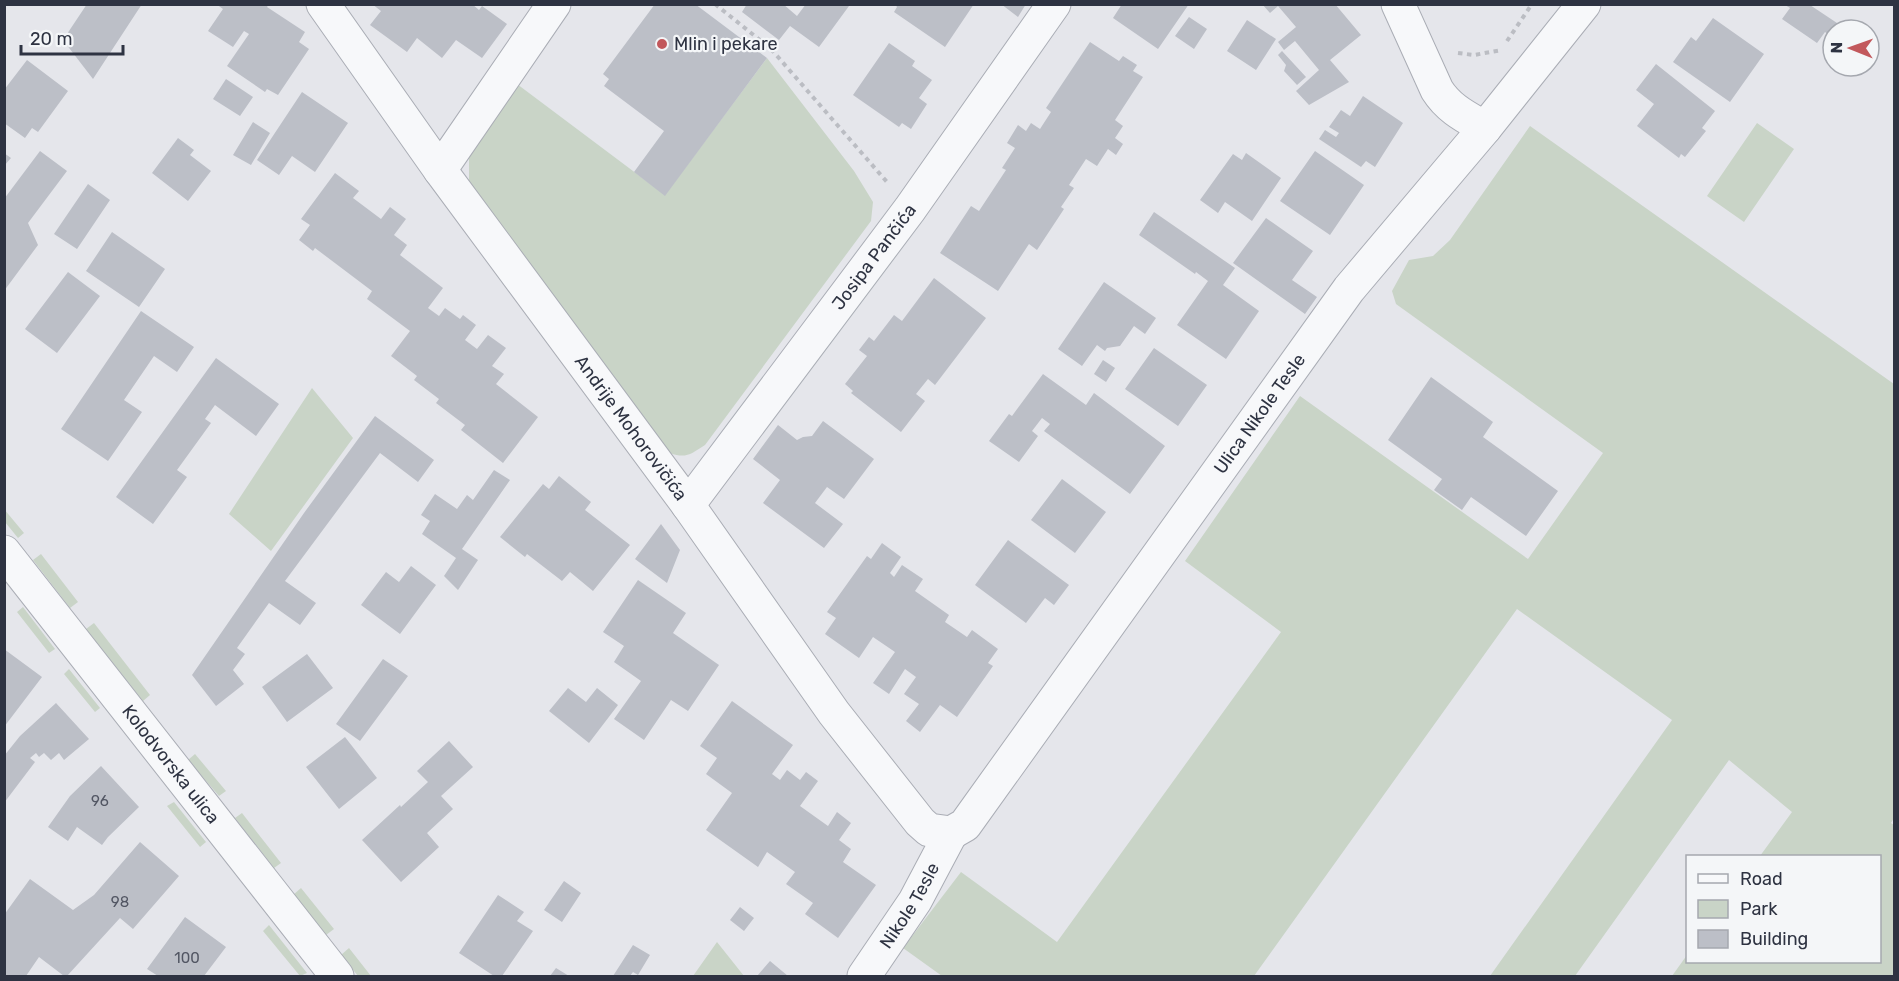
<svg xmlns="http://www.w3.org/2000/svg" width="1899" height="981" font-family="Rubik,sans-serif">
<rect width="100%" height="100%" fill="#e5e6eb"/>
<!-- green -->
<path fill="#c9d4c7" d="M767,58L854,171L873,202L871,221L705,445C691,454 686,459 670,453L469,181V149L517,84L665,195Z
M1757,123L1794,149L1744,222L1707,196Z
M1530,126L1894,384V818L1891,823L1894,825V976H1672L1687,955L1688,962H1880V856H1760L1792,812L1729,760L1575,976H1490L1672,720L1517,609L1254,976H942L903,948L961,872L1057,942L1281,632L1185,561L1300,396L1528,559L1603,453L1396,304L1392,291L1409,260L1433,256L1450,240Z
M312,388L353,438L271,551L229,514Z
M4,509L24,533L18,538L5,522Z
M41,554L78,602L70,608L33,560Z
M23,607L55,649L49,653L17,612Z
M94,623L150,695L143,701L86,629Z
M69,669L100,708L95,712L64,674Z
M195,754L226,791L219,796L188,760Z
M174,802L206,842L200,847L167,806Z
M242,813L281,863L274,868L235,818Z
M301,888L334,929L326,935L293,895Z
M269,925L307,973L300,976L263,931Z
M717,942L744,976H693Z
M349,948L371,976H358L341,955Z"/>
<!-- building -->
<path fill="#bcbfc7" d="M87,4H142L93,79L63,40Z
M216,4H269L267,7L305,32L299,42L309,49L278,95L267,89L265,92L227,66L249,34L244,31L233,47L208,31L223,9Z
M372,4H472L479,10L482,6L507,24L482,58L456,40L442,58L417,38L407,52L370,25L381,11Z
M655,4H695L767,58L665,196L634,172L664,131L604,86L609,79L603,74Z
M747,4H783L797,16L806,4L849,6L819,47L790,26L779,40L742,12Z
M895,4H974L945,47L894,12L897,7Z
M1001,4H1026L1018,17Z
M1122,4H1189L1158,49L1113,18Z
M1262,4H1335L1361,35L1330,60L1349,82L1309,105L1296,91L1319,70L1295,41L1284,50L1278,42L1296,27L1278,6L1270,13Z
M1785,5H1810L1843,27L1840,30H1833V38L1825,32L1817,43L1782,19L1790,8Z
M1189,17L1207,29L1194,49L1175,36Z
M1713,18L1764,54L1730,102L1673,62L1691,37L1696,41Z
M1247,20L1276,39L1256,70L1227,51Z
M1090,42L1119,61L1123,56L1137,65L1133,71L1143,77L1115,120L1123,126L1115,138L1123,144L1116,155L1108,149L1097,166L1086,159L1069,185L1074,188L1061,207L1064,209L1037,250L1029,244L998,291L940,253L971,206L979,211L1006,170L1002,168L1015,148L1007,143L1018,125L1026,131L1031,123L1040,129L1051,112L1046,108Z
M889,43L915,61L912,66L932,80L919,98L927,104L911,129L902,123L899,127L853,95Z
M1282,51L1306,77L1297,85L1284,71L1286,65L1278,55Z
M27,60L68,91L38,132L32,128L25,138L4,123V90Z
M1656,64L1715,111L1702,128L1706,131L1685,157L1681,154L1679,158L1637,126L1654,104L1636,90Z
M226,79L253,97L240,116L213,99Z
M302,92L348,123L315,172L292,156L279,175L257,160Z
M1363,96L1403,123L1375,167L1366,161L1361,167L1319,139L1325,130L1336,137L1339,133L1329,127L1341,110L1350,116Z
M253,122L270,133L251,165L233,155Z
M178,138L194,150L190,155L211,171L188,201L152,173Z
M40,151L67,171L28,223L38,245L4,291V199Z
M1315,151L1364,185L1330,235L1280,201Z
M4,153L11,158L4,166Z
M1246,153L1281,178L1252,221L1225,202L1218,213L1200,200L1233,154L1242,160Z
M335,173L359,191L353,198L381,219L390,207L406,219L394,235L407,245L400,255L443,288L428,308L439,316L445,308L460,319L463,315L476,325L465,340L477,349L488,335L506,348L492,366L504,374L496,384L538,417L503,463L461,430L465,425L436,403L439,399L414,380L417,376L391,356L410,331L367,299L372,291L315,248L313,251L299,240L310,225L301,219Z
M88,184L110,200L77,249L54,234Z
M1154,212L1235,268L1223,285L1259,311L1226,359L1177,325L1208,281L1196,272L1195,274L1139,235Z
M1266,218L1313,251L1292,280L1317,297L1305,314L1233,263Z
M112,232L165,269L139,307L86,271Z
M68,272L100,296L57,353L25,329Z
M934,278L986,318L935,385L928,379L916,394L925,401L901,432L851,393L853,391L845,384L867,356L859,350L869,337L874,341L894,315L902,321Z
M1104,282L1156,318L1145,334L1134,326L1120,346L1107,348L1105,351L1097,345L1082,366L1058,349Z
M141,311L194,347L177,372L154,356L124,400L142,412L108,461L61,429Z
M1154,348L1207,385L1178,426L1125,389Z
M216,358L279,404L256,436L215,405L205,419L211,423L177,470L187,477L153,524L116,497Z
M1103,360L1115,368L1106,382L1094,374Z
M1043,374L1086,405L1094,393L1165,446L1130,494L1044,431L1050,424L1042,418L1032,431L1038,436L1019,462L989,441L1009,414L1012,416Z
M1431,377L1493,422L1483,437L1558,491L1526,536L1471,497L1462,510L1434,490L1442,479L1388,440Z
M375,416L434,460L418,482L380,453L285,581L316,603L300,625L269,603L237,648L245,654L233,670L244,684L216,706L192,675L304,513Z
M823,421L874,459L844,499L827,487L815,503L843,524L824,548L763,503L780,480L753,459L778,425L797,440L803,437L812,436Z
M494,470L510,480L462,549L478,560L458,590L444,576L456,558L422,534L430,521L421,515L435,494L457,509L467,495L473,500Z
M559,476L591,502L585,510L630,545L593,591L570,572L562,581L527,554L525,557L500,537L543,484L549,489Z
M1062,479L1106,512L1075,553L1031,520Z
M661,524L680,550L667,583L635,559Z
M1008,540L1069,585L1054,605L1045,598L1026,623L975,585Z
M882,543L901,557L890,573L894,577L902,565L923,579L915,591L949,615L945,622L967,637L972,630L998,649L988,663L993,666L957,717L940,705L920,732L906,721L919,704L904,694L916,677L905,669L889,694L873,683L895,652L873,637L859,658L825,634L836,618L827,612L867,556L871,559Z
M411,566L436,585L400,634L361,605L386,572L399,582Z
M638,580L686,613L673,633L719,665L688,711L671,700L644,740L614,719L641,681L614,662L624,646L603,632Z
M4,649L42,677L4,727Z
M307,654L333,688L287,722L262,687Z
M383,659L408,676L360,741L336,724Z
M568,688L586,702L597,688L618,705L589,743L549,711Z
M732,701L793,745L772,774L780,780L787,770L800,780L806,772L818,781L800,806L828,826L837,812L851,823L839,840L851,849L843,862L876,885L838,938L805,914L813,903L786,884L795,872L767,852L758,867L706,830L732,793L706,774L717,758L700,746Z
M56,703L89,739L64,760L59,753L51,760L44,753L39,757L36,753L30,758L35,762L4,803V756L20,736Z
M345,737L377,778L339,809L306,767Z
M449,741L473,767L441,796L453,809L427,833L439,847L401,882L362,840L400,805L401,807L428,782L417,771Z
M101,766L139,807L108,837L102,845L77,827L68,841L48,827L70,796Z
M140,842L179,876L133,929L120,918L67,976H64L39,957L26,976H4V915L30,879L73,910L94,895Z
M564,881L581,893L562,922L544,910Z
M498,895L524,912L517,921L533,931L502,976H494L459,953Z
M740,907L754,918L744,931L730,920Z
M185,917L226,947L204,976H158L147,969Z
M633,945L650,955L638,975L633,972L630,976H613Z
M770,961L788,976H757Z
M556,968L569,976H550Z"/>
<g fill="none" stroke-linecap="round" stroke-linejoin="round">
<!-- minor casing -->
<g stroke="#aaadb5" stroke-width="35">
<g id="minor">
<path id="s1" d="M323,4L440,170L688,505L834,713L920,822L929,830L951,833"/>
<path d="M1398,4L1437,90C1449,109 1466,117 1485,128"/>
<path d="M440,170L554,4"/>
<path id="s2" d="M688,505L910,209L1054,4"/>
<path id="s3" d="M951,833L965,825L1349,289L1485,128L1584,4"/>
<path id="s4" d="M864,976L915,901L951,833"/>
</g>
</g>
<!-- tertiary casing -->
<g stroke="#aaadb5" stroke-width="35">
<g id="tertiary">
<path id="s5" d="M4,552L337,976"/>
</g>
</g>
<!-- path -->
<path stroke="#bbbdc3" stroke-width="4" stroke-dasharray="4.5 4.5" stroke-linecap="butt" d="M715,4L771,49L887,182
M1507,41L1532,4
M1458,53L1474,55L1502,50"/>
<!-- minor -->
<use href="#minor" stroke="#f7f8fa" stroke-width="33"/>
<!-- tertiary -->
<use href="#tertiary" stroke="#f7f8fa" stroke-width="33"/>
</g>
<!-- markers -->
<circle fill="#c2585c" stroke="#f4f6f8" stroke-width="2" cx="662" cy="44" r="6"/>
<g text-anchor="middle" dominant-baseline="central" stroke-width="4.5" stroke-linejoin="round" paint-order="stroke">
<!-- number labels -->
<g font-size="15" fill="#525663">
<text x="100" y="801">96</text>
<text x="120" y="902">98</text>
<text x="187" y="958">100</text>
</g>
<!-- poi labels -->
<g font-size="18" fill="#2e3342" stroke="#f4f6f8" text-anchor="start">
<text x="674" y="44">Mlin i pekare</text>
</g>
<!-- street labels -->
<g font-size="18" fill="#2e3342" stroke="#f4f6f8">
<text stroke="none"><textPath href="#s2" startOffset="310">Josipa Pančića</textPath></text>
<text stroke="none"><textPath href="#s3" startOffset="522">Ulica Nikole Tesle</textPath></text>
<text stroke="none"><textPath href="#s1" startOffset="524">Andrije Mohorovičića</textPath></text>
<text stroke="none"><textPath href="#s5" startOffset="270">Kolodvorska ulica</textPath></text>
<text stroke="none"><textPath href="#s4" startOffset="84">Nikole Tesle</textPath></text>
</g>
</g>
<!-- border -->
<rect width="1899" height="981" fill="none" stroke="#2e3342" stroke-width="12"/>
<!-- legend -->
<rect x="1686" y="855" width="195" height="108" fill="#f4f6f8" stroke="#a5a8af" stroke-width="1.5"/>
<rect x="1698" y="874" width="30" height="9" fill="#f7f8fa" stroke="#a5a8af" stroke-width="1.5"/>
<text x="1740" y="885" font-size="18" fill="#2e3342">Road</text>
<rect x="1698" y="900" width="30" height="18" fill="#c9d4c7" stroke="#a5a8af" stroke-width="1.5"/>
<text x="1740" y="915" font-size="18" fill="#2e3342">Park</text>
<rect x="1698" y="930" width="30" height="18" fill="#bcbfc7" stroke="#a5a8af" stroke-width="1.5"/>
<text x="1740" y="945" font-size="18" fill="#2e3342">Building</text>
<!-- north arrow -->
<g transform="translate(1851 48) rotate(271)"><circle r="28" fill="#f4f6f8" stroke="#a5a8af" stroke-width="1.5"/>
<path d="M0-4.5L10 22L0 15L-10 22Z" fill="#c2585c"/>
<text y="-9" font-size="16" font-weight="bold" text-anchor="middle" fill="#2e3342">N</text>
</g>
<!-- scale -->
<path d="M21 45v9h102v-9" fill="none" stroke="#2e3342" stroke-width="3"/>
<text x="30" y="45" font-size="18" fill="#2e3342" stroke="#f4f6f8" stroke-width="4.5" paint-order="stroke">20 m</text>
</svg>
